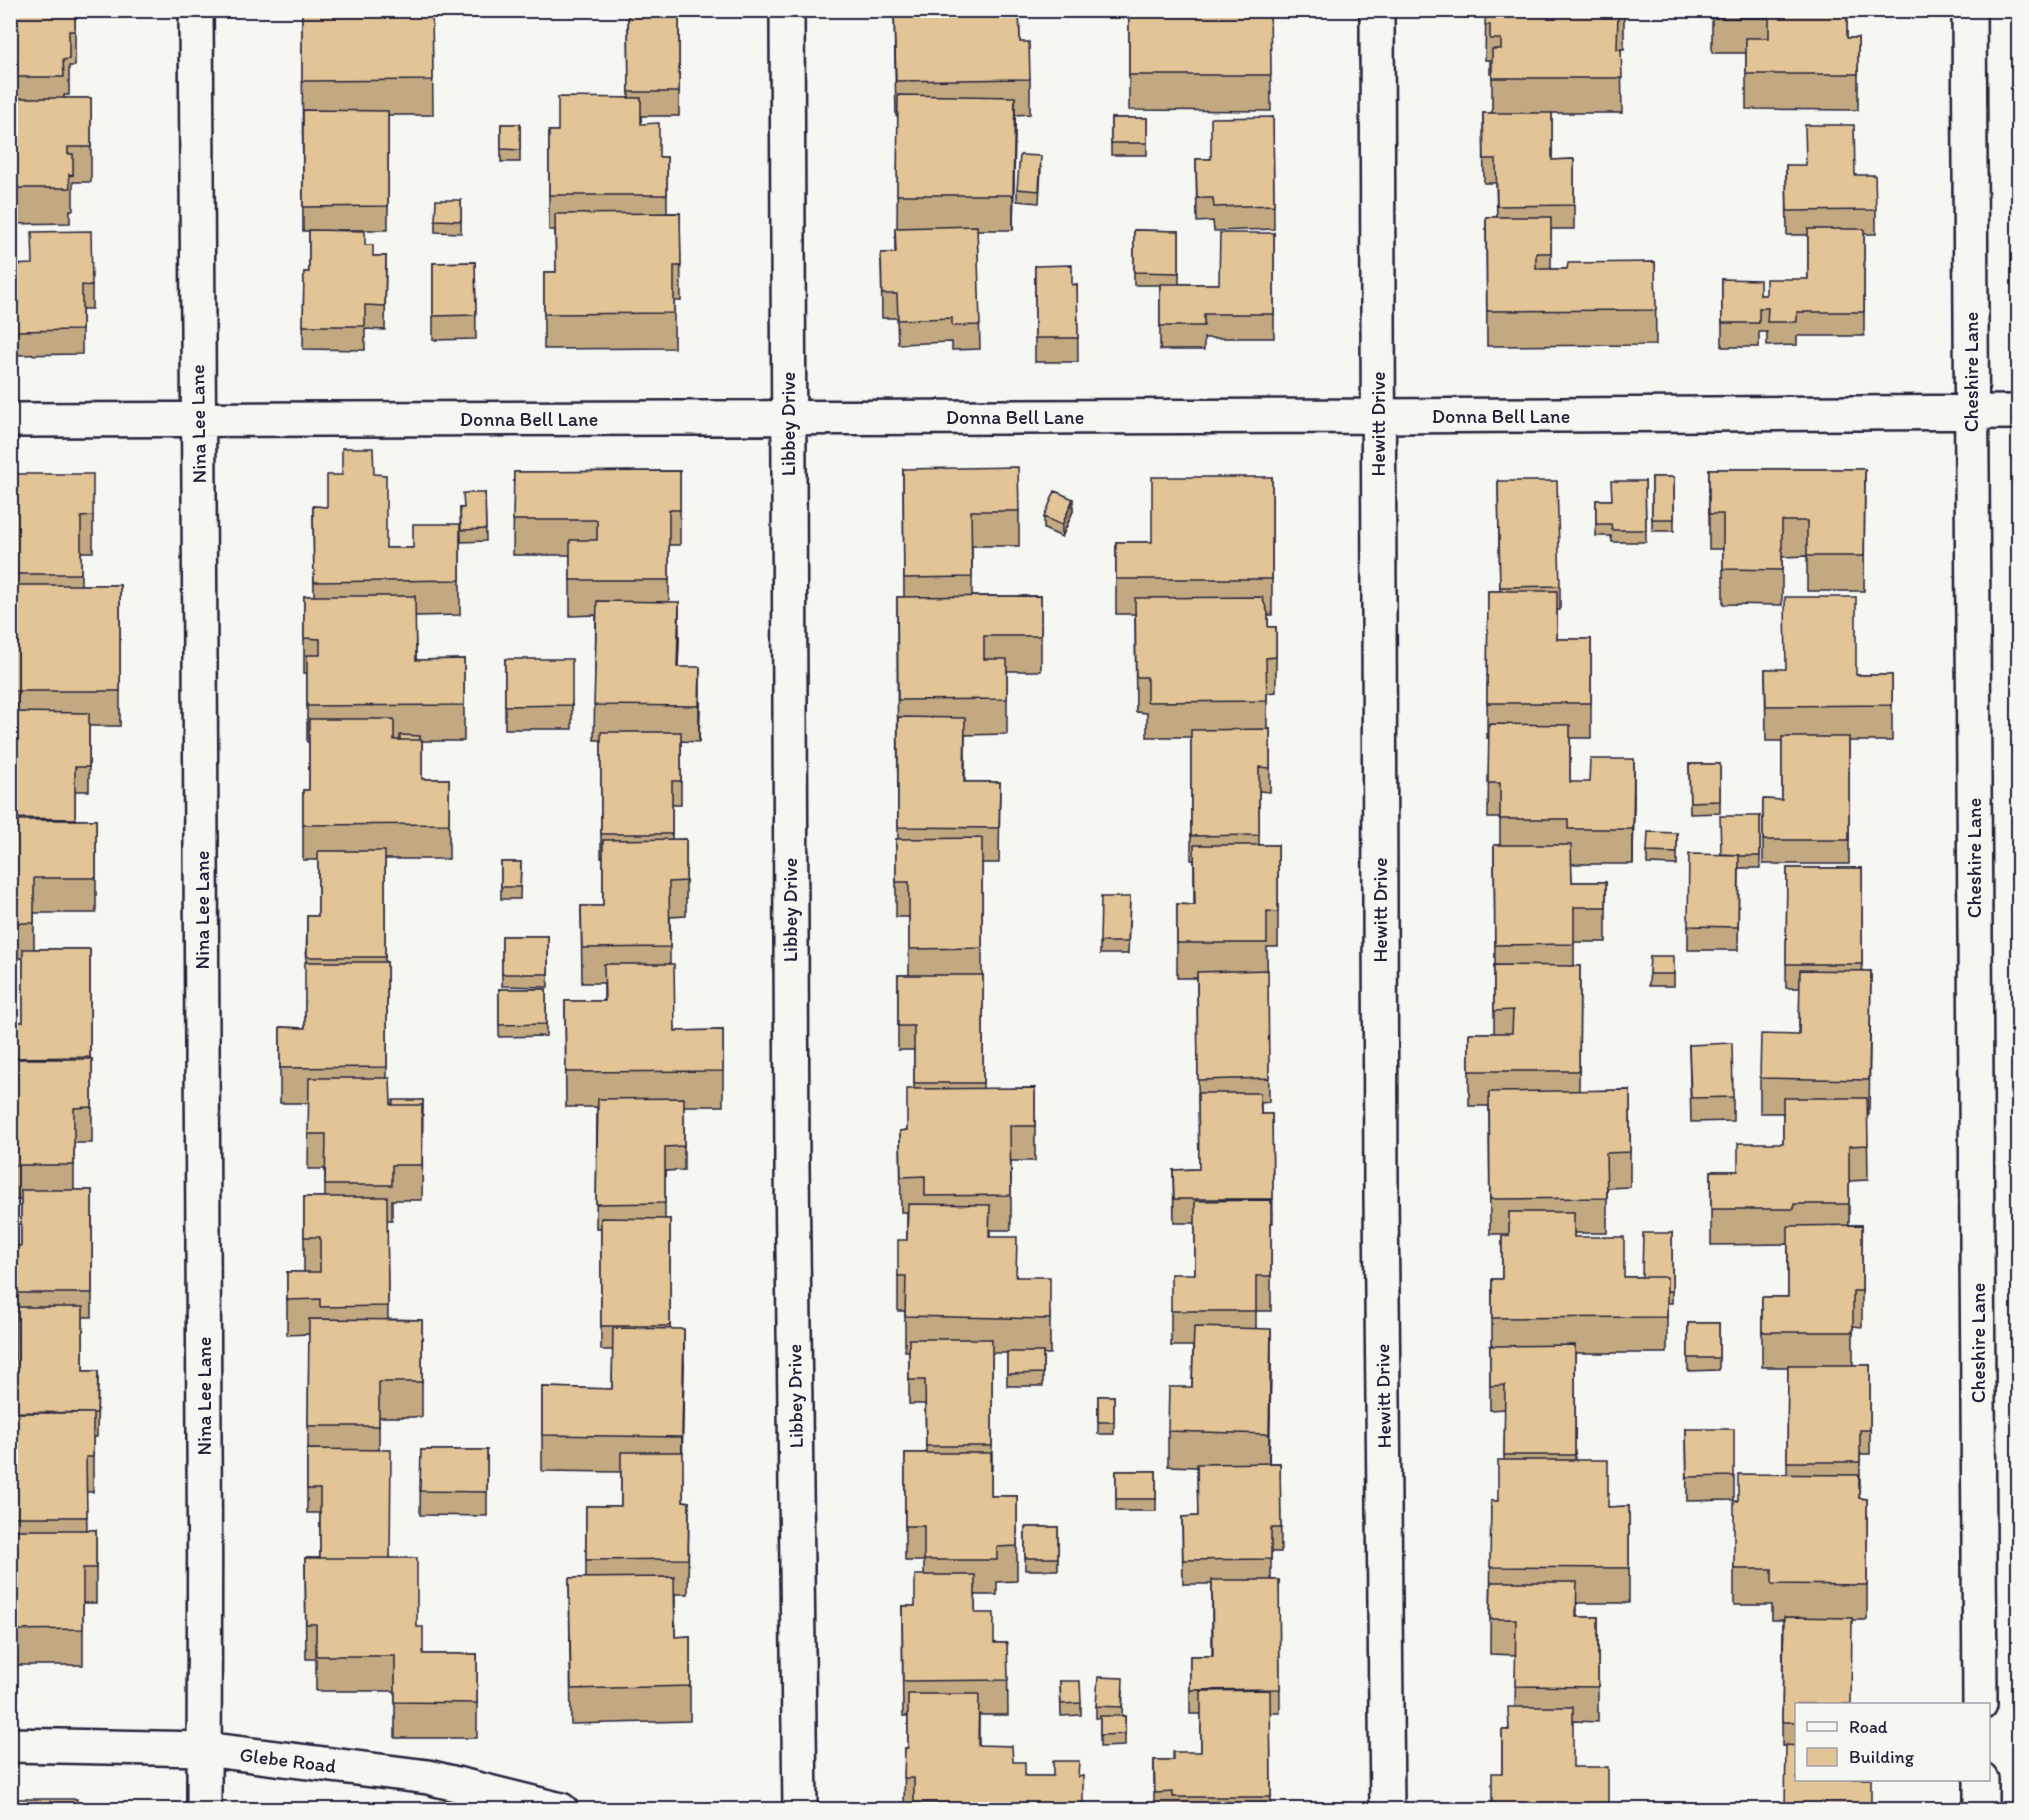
<svg xmlns="http://www.w3.org/2000/svg" width="2029" height="1820" font-family="Itim,sans-serif">
<rect width="100%" height="100%" fill="#f6f6f2"/>
<filter id="ink" filterUnits="userSpaceOnUse"><feTurbulence type="fractalNoise" baseFrequency=".0167" numOctaves="2"/><feDisplacementMap in="SourceGraphic" scale="12" xChannelSelector="R" yChannelSelector="G"/><feConvolveMatrix kernelMatrix="1 2 1 2 8 2 1 2 1" color-interpolation-filters="sRGB"/></filter>
<g filter="url(#ink)">
<g fill="none" stroke-linecap="round" stroke-linejoin="round">
<!-- street casing -->
<g stroke="#22223b" stroke-width="38">
<path id="street" d="M196,10C198,610 207,1210 204,1810
M787,10L792,1167L800,1810
M1377,10L1381,1195L1387,1810
M1969,10L1980,1704
M10,420L1378,416L2018,412
M10,1745L204,1749L428,1777L561,1810
M1981,1780V1810"/>
</g>
<!-- street -->
<use href="#street" stroke="#f6f6f2" stroke-width="33"/>
</g>
<!-- wall -->
<path fill="#c3a981" stroke="#22223b" stroke-width="1.5" d="M10,10H75V66H69V95H64V98H91V182H73V210H70V223L10,224Z
M302,10H432L433,115H388V230H338L365,245L373,256H386L385,330L365,329V350L303,349L304,272H309V231H303Z
M628,10H679V116H641V124L659,157H667V213H680L681,301H674V348L544,349V272H556L555,230H549V131H558L629,98Z
M894,10H1019L1020,42L1030,79V114L1015,115L1013,230H977L980,349L952,350V342L898,344L897,318H882L881,253H895V228H897L898,116H896Z
M1129,10H1270L1271,111L1129,110Z
M1486,10H1624V49H1621L1622,113H1552V160L1574,159V229H1551V269H1567L1655,262L1656,345L1487,346L1486,217H1497L1496,183H1484L1483,113H1492V74H1490V60H1485Z
M1712,10H1847V38H1858V110L1746,109V53H1712Z
M1273,117L1274,229L1214,231L1213,221L1197,222L1196,159H1211Z
M1111,118H1147V155H1111Z
M501,124H520V162H501Z
M1786,165L1855,175L1876,210V234H1864V336H1797V345L1767,346V332H1759V347H1722V279L1760,295H1766L1808,279V235H1787Z
M1041,168L1039,203L1017,201V189Z
M461,200V233L435,232V220Z
M1134,230L1179,231V284H1219L1274,233V338H1204V350H1160V285H1134Z
M475,262L476,339L433,340V263Z
M10,265L92,286V309H82V354L10,355Z
M1035,266L1072,285L1077,284L1078,362H1035Z
M903,469L1019,511V546H972V596H1041V671H1007V734L965,735V782H1000L999,863H982V975H983V1089L1035,1088V1161H1011V1230H990V1237L1017,1277L1050,1312V1354H1043V1386H1007V1353H992V1470H991V1496H1017V1581L997,1582V1595H975V1613L994,1643H1007L1008,1715H979V1745L1013,1762L1025,1776L1079,1777L1083,1809H904L905,1748H908V1716H903L902,1606H915L924,1575V1561H905V1453H926L925,1404H909V1351H905V1311H898V1276L907,1240V1212H901L900,1131L907,1130L914,1089V1050H898V975H909V917H896V839H898L897,597H904Z
M1709,469H1865L1864,591H1807V556L1782,557V605L1723,604V549H1709Z
M680,471V545H669V602L679,637L678,667L700,702L699,742L681,741V805H672V840L686,839V916L670,917V964L675,1031L723,1030V1106H684V1170L665,1171V1219H670V1329L684,1364L682,1452L683,1501L689,1502L688,1594H675V1637L690,1636V1721L571,1724L569,1578H586V1506H621V1472L542,1471V1387L612,1389L613,1350H601V1228H596L597,1107H566L565,1001H604V983H582L581,906H603V858H601V740H594L596,615L570,616V555H513L514,472Z
M10,474L93,516V552H81V585H120V726H89V791H75V820H96V913H34V949H90V1059H92V1143H74V1190H92V1317H83V1371H98L97,1437H93V1492H86L87,1530H96V1603H83V1665H10V1413H15L16,1317H10V1246H21V1200H10V1022H23V958H10Z
M374,474L386,548H413L460,524V615L415,616L416,660L464,659V741H422V779H449V859H385V962H387V1078L391,1105L423,1100L422,1200H392V1220H387L388,1319L422,1320V1417H379V1450L390,1558L417,1627L423,1654H477V1738H395V1691H316V1659H306L305,1558H320V1513H307V1449H308L309,1334L287,1335V1272H304V1197H325V1169H308L309,1103H280V1027L305,1028L307,916H318V860H303V790H309V742H307V673H304V596H314L313,506L327,507Z
M1272,477V615H1268V627H1276V692L1267,693V730L1270,729V792L1259,791V845H1278V947H1267L1269,1102L1261,1103V1114H1272L1273,1223H1271V1311H1256V1329L1271,1364L1269,1463H1280L1281,1552H1271V1580H1279L1280,1713H1270L1271,1809H1154V1760H1173L1201,1752V1714H1190V1656H1212V1584H1183L1182,1517L1198,1516L1197,1467L1168,1466V1431L1192,1387L1193,1346H1171V1309L1195,1274V1223H1174L1173,1170L1199,1169L1197,978H1177V904L1194,905V860H1191V737H1147V713L1136,712L1135,614H1116V542H1152Z
M1652,477H1674V531H1652Z
M1498,481L1560,586V610H1557V639H1591V738H1570V782L1634,794L1633,864H1571L1572,882H1606V942H1574V966H1580L1579,1091L1630,1090V1187L1607,1188V1233H1574V1237L1624,1277H1642L1672,1233V1303H1667V1353H1575V1460L1608,1507L1629,1506V1603H1577V1617H1598V1722L1573,1721L1502,1773V1730H1508L1515,1707L1516,1655L1490,1654L1491,1501H1498L1504,1460L1505,1409L1490,1410V1346H1492V1279H1502V1236H1509V1234H1490L1489,1106H1469V1033H1494V965H1495L1494,845H1500V818H1488L1489,738H1487L1488,591H1500Z
M1645,481L1646,542H1612L1611,536H1596V500H1611Z
M485,493L486,541L461,542L460,508H464Z
M1073,511L1062,537L1044,529V517Z
M505,659L572,705V729H505Z
M1765,669L1856,675H1892V741H1849V864H1763V799L1782,800V741H1766Z
M1689,764H1720V813L1690,814Z
M1760,816V868H1739L1738,950H1688V926L1721,854Z
M1677,833V865L1647,864V852Z
M501,862H521L520,899H501Z
M1787,868H1862V971H1871L1869,1115H1867L1868,1180L1849,1181V1225H1862V1327L1853,1326V1365H1870V1454H1860V1486H1859V1498L1867,1499V1620H1852L1797,1704V1779L1786,1746H1782L1783,1620H1772V1605H1734V1569L1738,1501L1787,1475L1788,1367H1762V1297H1788V1244L1711,1245V1171H1738L1783,1143V1113H1760V1078L1799,1035L1800,988H1786Z
M1130,897L1128,954H1100V942Z
M502,936H548V987L502,986Z
M1650,956L1674,974V986H1649Z
M499,989H546V1036L499,1037Z
M1689,1045L1733,1097V1121L1691,1122Z
M1688,1323H1719V1370L1688,1371Z
M1098,1396H1114V1434H1098Z
M1686,1429L1734,1476V1500L1687,1501Z
M421,1450H487V1516L420,1515Z
M1116,1471H1156V1511H1116Z
M1025,1527H1058V1570H1025Z
M1060,1681L1081,1703V1715L1061,1716Z
M1123,1690L1122,1716H1125V1746L1100,1747V1718H1096V1706Z"/>
<!-- shaded-wall -->
<path fill="#9f8969" stroke="#22223b" stroke-width="1.5" d="M1015,97V132L1013,230V195Z
M1073,499V511L1062,537V525Z
M679,602V637L677,702V667Z
M700,667V702L699,742V706Z
M1634,759V794L1633,864V829Z
M684,1329V1364L682,1472V1437Z
M1271,1329V1364L1269,1469V1434Z"/>
<!-- building -->
<path fill="#e3c496" stroke="#22223b" stroke-width="1.5" d="M10,10H75V31H69V59L63,60L64,77H10Z
M302,10H432L433,80L302,81Z
M628,10H679V92H629Z
M894,10H1019L1020,42H1029L1030,79L896,81Z
M1129,10H1270L1271,75H1129Z
M1486,10H1624V14H1618L1617,49H1621L1622,78H1492V49H1501V39H1490V25H1485Z
M1712,10H1847V38H1858V74H1746V38H1769V18H1712Z
M898,95L1015,97L1013,195H897Z
M558,97L641,98V124L659,123V157H667V195H549V131H558Z
M10,98H91V147H68V154H73V175L69,174L70,188H10Z
M303,110L388,111V206L303,207Z
M1483,113H1552V160L1574,159V205L1497,206L1496,159H1484Z
M1273,117L1274,205L1214,207L1213,198H1197L1196,159H1211V118Z
M1111,118H1147V143H1111Z
M501,124H520V150L501,149Z
M1805,125H1854L1855,175H1875L1876,210L1787,211L1786,165H1806Z
M1020,155L1041,156L1039,191L1017,189Z
M436,200H461V221L435,220Z
M680,213L681,266H674V313L544,314V272H556L555,214Z
M1486,217H1551V253H1536V269H1567L1568,263L1655,262L1656,310L1487,311Z
M977,226L980,325L952,326V318L898,320L897,294H882L881,253H896L895,228Z
M1808,229H1864V312H1797V322H1767L1768,308H1759V323H1722V279L1760,280V295H1766V279H1808Z
M309,230L365,231V245H373V256H386L385,306L365,305V326H303L304,272H309Z
M1134,230L1179,231V273L1134,272Z
M91,231L92,286L82,285V330L10,331V265L33,264L32,232Z
M1220,233H1274V314H1204V326H1160V284H1219Z
M475,262L476,315L433,316V263Z
M1072,265V285L1077,284L1078,338H1035V266Z
M342,448H373L374,474L386,475V548H413V524H460V580L314,582L313,506L327,507V475H342Z
M1018,467L1019,511H971L972,577L904,578L903,469Z
M1709,469H1865L1864,556H1807V521H1782V570L1723,569V514H1709Z
M680,471V510H669V580H570V540H597V520H513L514,472Z
M10,474H93V516L81,517V574H10Z
M1152,477H1272V579H1116V542H1152Z
M1652,477H1674V519H1652Z
M1498,481H1557L1560,586L1500,587Z
M1611,481H1645L1646,530H1612L1611,524H1596V500H1612Z
M1055,491L1073,499L1062,525L1044,517Z
M463,493H485L486,529L461,530L460,508H464Z
M11,585H120V691H10Z
M1488,591H1557V639H1591V703H1487Z
M304,596H415L416,660L464,659V705L307,706V655H320V639L304,638Z
M1041,596V636H984V659H1007V699L898,700L897,597Z
M1262,597L1268,613V627H1276V657L1266,658L1267,701L1147,702V677H1136L1135,598Z
M1785,597H1856V675H1892V705L1766,706L1765,669H1786Z
M597,601L679,602L677,667H700L699,706L594,705Z
M505,659H572V705L505,706Z
M10,712L89,713V767H75V819L10,818Z
M898,717L965,718L964,782H1000L999,828L898,827Z
M309,719H394V740H422V779H449V824L303,825V790H309Z
M1489,724L1570,725V782H1589L1590,759H1634L1633,829H1568V819H1500V783H1488Z
M1270,729V768L1259,767V835L1191,836V730Z
M601,732H681V781H672V834H601Z
M400,735L420,736V740H400Z
M1782,737H1849V840H1763V799L1782,800Z
M1689,764H1720V801L1690,802Z
M1720,816H1760V856H1739V855L1721,854Z
M10,820H96V878H34V923H10Z
M1648,832L1677,833V853L1647,852Z
M982,838V948L909,949V882H896V839Z
M686,839V881L669,882L670,947L582,948L581,906H603V840Z
M1194,845H1278V912L1267,911V943H1177V904L1195,905Z
M1494,845H1571L1572,882H1606V907H1574V944L1495,945Z
M318,851H385V957H307V916H318Z
M1689,854L1739,855L1738,927L1688,926Z
M501,862H521L520,887H501Z
M1787,868H1862V964H1786Z
M1101,897H1130L1128,942H1100Z
M502,936H548V974H502Z
M23,949H90V1057L10,1058V1022H23Z
M1650,956H1674V974H1649Z
M305,962H387V1067L280,1068V1027L305,1028Z
M604,964H674L675,1031L723,1030V1071L566,1072L565,1001H605Z
M1494,965L1580,966L1579,1071H1469V1033H1512L1513,1010L1494,1011Z
M1268,970L1269,1078L1198,1080L1197,972Z
M1800,970L1871,971L1869,1080L1760,1078L1761,1034L1799,1035Z
M898,975H983V1083H914V1026H898Z
M499,989H546V1024L499,1025Z
M1732,1043L1733,1097L1691,1098L1689,1045Z
M10,1059H92V1107L74,1108V1165H10Z
M309,1078H390L391,1105H422V1165H392V1185H325L326,1134H308Z
M1035,1088V1126H1010L1011,1195L925,1196V1176L901,1177L900,1131L907,1130V1089Z
M1630,1090V1152L1606,1153L1607,1198L1490,1199L1489,1092Z
M1198,1093H1260L1261,1114H1272L1273,1199H1174L1173,1170L1199,1169Z
M684,1098V1146L665,1147V1203L596,1204L598,1099Z
M1783,1098H1867L1868,1145L1849,1146V1204H1794V1209H1711V1171H1738V1143H1783Z
M393,1100H423L422,1126V1105H393Z
M21,1190H92V1293H10V1246H21Z
M304,1197H387L388,1306L320,1307V1299L287,1300V1272H320V1237H304Z
M1271,1200V1276H1256V1311H1171V1274H1195V1201Z
M908,1204L990,1205L989,1237H1017L1016,1277H1050V1319L905,1316L906,1276H898V1240H907Z
M1509,1212H1574V1237H1624V1277H1667V1317L1492,1318V1279H1502V1236H1509Z
M601,1218L670,1219V1326H601Z
M1862,1225V1291H1853V1332H1762V1297H1788V1226Z
M1643,1233H1672V1291H1667V1277H1642Z
M16,1307H83V1371H98L97,1413L15,1412Z
M309,1319L422,1320V1382H379V1426H308Z
M1688,1323H1719V1358H1688Z
M1194,1327L1271,1329L1269,1434L1168,1431L1169,1387H1192Z
M613,1328L684,1329L682,1437L542,1435V1387L612,1389Z
M909,1339H992V1446H926L925,1380H909Z
M1575,1345V1455H1504L1505,1385L1490,1386V1346Z
M1007,1352H1043V1373L1007,1374Z
M1788,1365H1870V1430H1860V1462H1787Z
M1098,1396H1114V1422H1098Z
M10,1413H93V1457H86L87,1517H10Z
M1686,1429H1734V1476L1687,1477Z
M307,1449L391,1450L390,1558H320V1489H307Z
M421,1450H487V1492L420,1491Z
M621,1452H683V1501L689,1502L688,1559L586,1560V1506H621Z
M905,1453H991V1496H1017V1546L997,1547V1560H924V1526H905Z
M1498,1460H1608V1507L1629,1506V1568L1490,1567L1491,1501H1498Z
M1280,1463L1281,1528H1271V1559L1183,1560L1182,1517L1198,1516L1197,1464Z
M1116,1471H1156V1499H1116Z
M1738,1474L1859,1475V1498L1867,1499V1585L1772,1584V1569H1734V1501H1738Z
M1025,1527H1058V1558H1025Z
M10,1530H96V1568H83V1629L10,1630Z
M305,1558H417V1627H423V1654H477V1703L395,1702V1656H316V1624H306Z
M915,1575H975V1613H994V1643H1007L1008,1680L903,1681L902,1606H915Z
M674,1577L675,1637L690,1636V1686L571,1689L569,1578Z
M1212,1580H1279L1280,1689L1190,1690V1656H1213Z
M1491,1582H1577L1576,1617H1598V1687L1515,1686L1516,1619H1490Z
M1784,1617L1852,1618L1851,1704H1797V1722H1782Z
M1098,1677L1123,1678L1122,1707L1096,1706Z
M1060,1681H1080L1081,1703L1061,1704Z
M1270,1690L1271,1797H1173V1792L1155,1793L1154,1760H1173V1752H1201V1691Z
M908,1694H979L978,1745L1012,1746L1013,1762H1025V1776H1053V1761H1079L1078,1777L1083,1776V1809H1002L1003,1804L914,1803V1778H904L905,1748H908Z
M1508,1707H1573V1767H1608V1809H1492V1773H1502V1730H1509Z
M1100,1716H1125V1734L1100,1735Z
M1786,1745L1797,1746V1779H1871V1809H1785Z
M14,1799H77V1809H14Z"/>
</g>
<g text-anchor="middle" dominant-baseline="central" stroke-width="6" stroke-linejoin="round" paint-order="stroke">
<!-- street labels -->
<g font-size="20" fill="#22223b" stroke="#f6f6f2">
<text transform="translate(1971 372) rotate(-90)">Cheshire Lane</text>
<text x="1501" y="416">Donna Bell Lane</text>
<text x="1015" y="417">Donna Bell Lane</text>
<text x="529" y="419">Donna Bell Lane</text>
<text transform="translate(198 424) rotate(-91)">Nina Lee Lane</text>
<text transform="translate(788 424) rotate(-90)">Libbey Drive</text>
<text transform="translate(1378 424) rotate(-90)">Hewitt Drive</text>
<text transform="translate(1974 858) rotate(-90)">Cheshire Lane</text>
<text transform="translate(202 910) rotate(-90)">Nina Lee Lane</text>
<text transform="translate(790 910) rotate(-90)">Libbey Drive</text>
<text transform="translate(1380 910) rotate(-90)">Hewitt Drive</text>
<text transform="translate(1978 1343) rotate(-90)">Cheshire Lane</text>
<text transform="translate(204 1396) rotate(-90)">Nina Lee Lane</text>
<text transform="translate(795 1396) rotate(-91)">Libbey Drive</text>
<text transform="translate(1383 1396) rotate(-91)">Hewitt Drive</text>
<text transform="translate(288 1760) rotate(7)">Glebe Road</text>
</g>
</g>
<!-- margin -->
<rect width="2029" height="1820" fill="none" stroke="#f6f6f2" stroke-width="36"/>
<rect x="18" y="18" width="1993" height="1784" fill="none" stroke="#22223b" stroke-width="2" filter="url(#ink)"/>
<!-- legend -->
<rect x="1795" y="1703" width="195" height="78" fill="#f6f6f2" stroke="#a1a1a9" stroke-width="1.5"/>
<rect x="1807" y="1722" width="30" height="9" fill="#f6f6f2" stroke="#a1a1a9" stroke-width="1.5"/>
<text x="1849" y="1733" font-size="18" fill="#22223b">Road</text>
<rect x="1807" y="1748" width="30" height="18" fill="#e3c496" stroke="#a1a1a9" stroke-width="1.5"/>
<text x="1849" y="1763" font-size="18" fill="#22223b">Building</text>
</svg>
